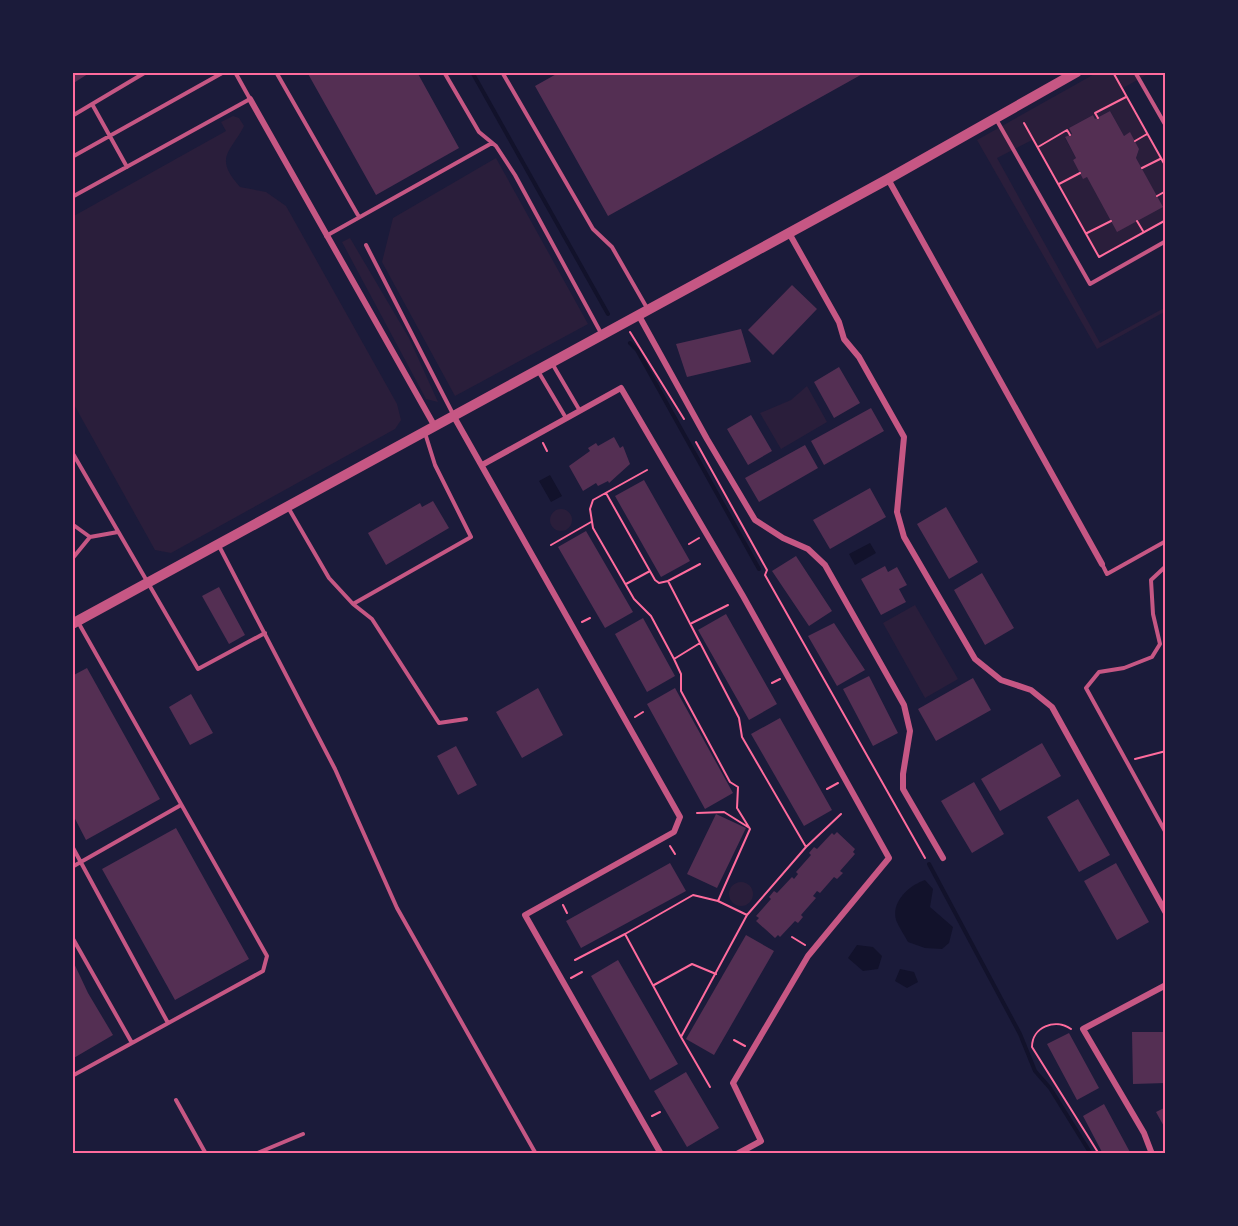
<svg xmlns="http://www.w3.org/2000/svg" width="1238" height="1226" font-family="'PT Sans',sans-serif">
<rect width="100%" height="100%" fill="#1b1b3a"/>
<!-- green -->
<path fill="#2a1e3b" fill-rule="evenodd" d="M1098,72H1152L1121,89L1166,168V220L1099,257L1032,140L997,158L1100,343L1166,307V311L1097,349L977,140ZM1110,111L1124,136L1130,133L1139,149L1136,158L1162,207L1087,177L1083,178L1073,160L1076,158L1065,138L1072,134L1069,128L1093,115L1095,119Z
M233,116L239,118L244,126C231,152 213,157 240,187L266,192L286,206L397,404L401,420L395,429L171,553L155,550L72,401V217L226,131L221,122Z
M496,158L588,324L455,396L382,262L393,218Z
M350,238L409,338L438,402L426,399L342,242Z
M807,386L827,422L781,449L760,413L791,400Z
M550 520a11 11 0 1 1 22 0a11 11 0 1 1-22 0Z
M915,605L958,679L925,698L883,623Z
M729 894a12 12 0 1 1 24 0a12 12 0 1 1-24 0Z"/>
<!-- water -->
<path fill="#12122b" d="M550,475L562,496L551,502L539,481Z
M870,543L876,553L855,565L849,554Z
M925,880L933,889L930,907L953,927L949,943L942,949L925,948L908,942C904,935 899,927 896,920C891,901 910,885 925,880Z
M857,945L873,947L882,956L878,969L863,971L848,958Z
M900,969L914,972L918,982L907,988L895,981Z"/>
<g fill="none" stroke-linecap="round" stroke-linejoin="round">
<!-- stream -->
<path stroke="#12122b" stroke-width="4" d="M472,72L608,314
M630,343L637,350L759,569
M929,864L1020,1034L1035,1071L1050,1088L1091,1154"/>
</g>
<!-- building -->
<path fill="#542f53" d="M72,72H91L72,84Z
M307,72H417L459,148L376,195Z
M560,72H866L608,216L535,86Z
M1110,111L1124,136L1130,132L1139,149L1136,158L1163,207L1117,232L1087,177L1083,179L1073,160L1076,158L1065,137L1072,134L1069,128L1093,115L1095,119Z
M792,285L817,309L773,355L748,330Z
M741,329L751,362L687,377L676,344Z
M839,367L860,403L834,418L814,382Z
M871,408L884,431L824,465L811,441Z
M751,415L772,451L748,465L727,429Z
M614,437L620,448L623,446L630,464L609,483L608,481L598,486L596,483L583,491L569,466L590,451L588,448L596,443L598,446Z
M805,445L818,468L759,502L745,478Z
M644,480L690,561L661,577L615,496Z
M870,488L886,517L830,549L813,520Z
M433,501L449,528L386,565L368,533L420,503L422,507Z
M946,507L978,562L949,579L917,524Z
M586,531L633,612L605,628L558,547Z
M796,556L832,611L809,626L772,571Z
M885,566L888,572L897,567L907,585L899,589L906,602L881,615L861,579Z
M982,573L1014,628L985,645L954,590Z
M219,587L245,635L229,644L202,596Z
M726,614L777,704L749,720L698,630Z
M643,618L675,676L647,692L615,634Z
M834,623L865,670L837,686L808,636Z
M87,668L160,799L86,840L72,813V676Z
M869,676L898,733L873,746L843,689Z
M973,678L991,710L936,741L918,709Z
M538,688L563,735L522,758L496,712Z
M675,688L733,793L705,809L647,704Z
M191,694L213,733L190,745L169,707Z
M780,718L832,810L804,826L751,734Z
M1042,743L1061,776L1000,811L981,779Z
M456,746L477,785L458,795L437,756Z
M974,782L1004,834L972,853L941,801Z
M1078,799L1110,855L1079,872L1047,817Z
M716,814L746,828L717,888L687,874Z
M176,828L249,959L175,1000L102,869Z
M837,832L855,849L853,852L855,854L840,871L843,873L837,879L834,877L820,893L817,891L813,896L816,898L801,915L803,917L798,923L795,921L780,937L778,935L775,938L756,921L759,918L756,916L771,899L769,897L774,891L777,893L792,877L794,879L798,874L796,872L811,855L809,853L814,847L817,849L832,833L834,835Z
M670,863L686,891L581,948L566,921Z
M1116,863L1149,922L1117,940L1084,881Z
M746,935L774,951L714,1055L686,1039Z
M72,959L88,993L113,1035L72,1059Z
M618,960L678,1064L650,1080L591,976Z
M1132,1032H1166V1083L1133,1084Z
M1069,1033L1099,1088L1077,1100L1047,1044Z
M686,1072L719,1128L687,1147L654,1091Z
M1104,1104L1131,1154H1103L1083,1116Z
M1166,1107V1130L1156,1112Z"/>
<g fill="none" stroke-linecap="round" stroke-linejoin="round">
<!-- path -->
<path stroke="#ff6b9d" stroke-width="2" d="M1114,74L1166,167
M1098,118L1095,113L1126,97
M1024,123L1099,257L1166,220
M1135,141L1147,134
M1038,147L1067,130L1070,135
M1142,168L1160,159
M1059,184L1080,173
M1157,196L1166,191
M1137,221L1143,231
M1087,233L1111,221
M630,332L684,419
M696,442L767,570L765,575L925,858
M543,443L547,451
M606,493L655,580L659,583L668,581L739,718L742,737L806,847L747,915L681,1037L625,934L693,895L718,901L750,829L737,808L738,787L730,782L681,691V674L674,659L651,616L634,599L593,528L590,509L593,500L647,470
M689,544L699,538
M551,545L591,522
M668,581L700,564
M626,584L650,571
M582,622L590,618
M692,623L728,605
M674,659L700,643
M772,683L780,679
M635,717L643,712
M1135,759L1166,751
M827,789L838,783
M697,813L724,812L748,827
M670,846L675,854
M806,847L841,814
M718,901L747,915
M563,905L567,913
M792,937L805,945
M575,960L625,934
M571,978L582,972
M654,985L692,964L716,974
M1071,1029C1055,1018 1032,1027 1032,1047L1099,1154
M681,1037L710,1087
M734,1040L745,1046
M652,1116L660,1112"/>
<!-- service -->
<path stroke="#c65784" stroke-width="4" d="M276,72L359,217
M444,72L479,132L496,146L515,175L601,333
M502,72L593,229L612,247L647,308
M1135,72L1166,126
M92,104L127,167
M72,116L146,72
M996,119L1090,284L1166,241
M72,157L224,72
M72,197L250,99L235,72
M326,236L492,143
M366,245L453,414
M553,365L580,411
M538,371L566,418
M72,452L198,669L265,633
M289,509L329,578L353,604L471,537L435,465L425,433
M72,524L90,537L118,532
M218,544L335,769L397,908L536,1154
M72,559L90,537
M1102,564L1107,574L1166,541
M1166,566L1151,580L1153,614L1160,644L1152,657L1124,668L1099,672L1086,688L1166,833
M353,604L372,619L439,723L466,719
M72,846L168,1023
M72,867L181,805
M72,937L132,1043
M72,1076L263,971L267,956L78,622
M176,1100L206,1154
M255,1154L303,1134"/>
<!-- minor -->
<path stroke="#c65784" stroke-width="6" d="M250,99L434,425
M888,179L1102,564
M789,233L839,322L844,339L859,357L904,437L897,512L904,537L975,659L1001,680L1031,690L1052,707L1166,913
M638,314L707,439L755,520L783,538L808,549L825,565L904,705L910,731L903,774V789L943,858
M453,415L680,817L674,832L525,915L661,1154
M482,465L621,388L743,596L889,858L808,956L733,1083L761,1141L737,1154
M1152,1154L1144,1133L1083,1029L1166,985"/>
<!-- tertiary -->
<path stroke="#c65784" stroke-width="10" d="M72,624L888,179L1077,72"/>
</g>
<!-- border -->
<rect width="1238" height="1226" fill="none" stroke="#1b1b3a" stroke-width="147"/>
<rect x="74" y="74" width="1090" height="1078" fill="none" stroke="#ff6b9d" stroke-width="2"/>
</svg>
